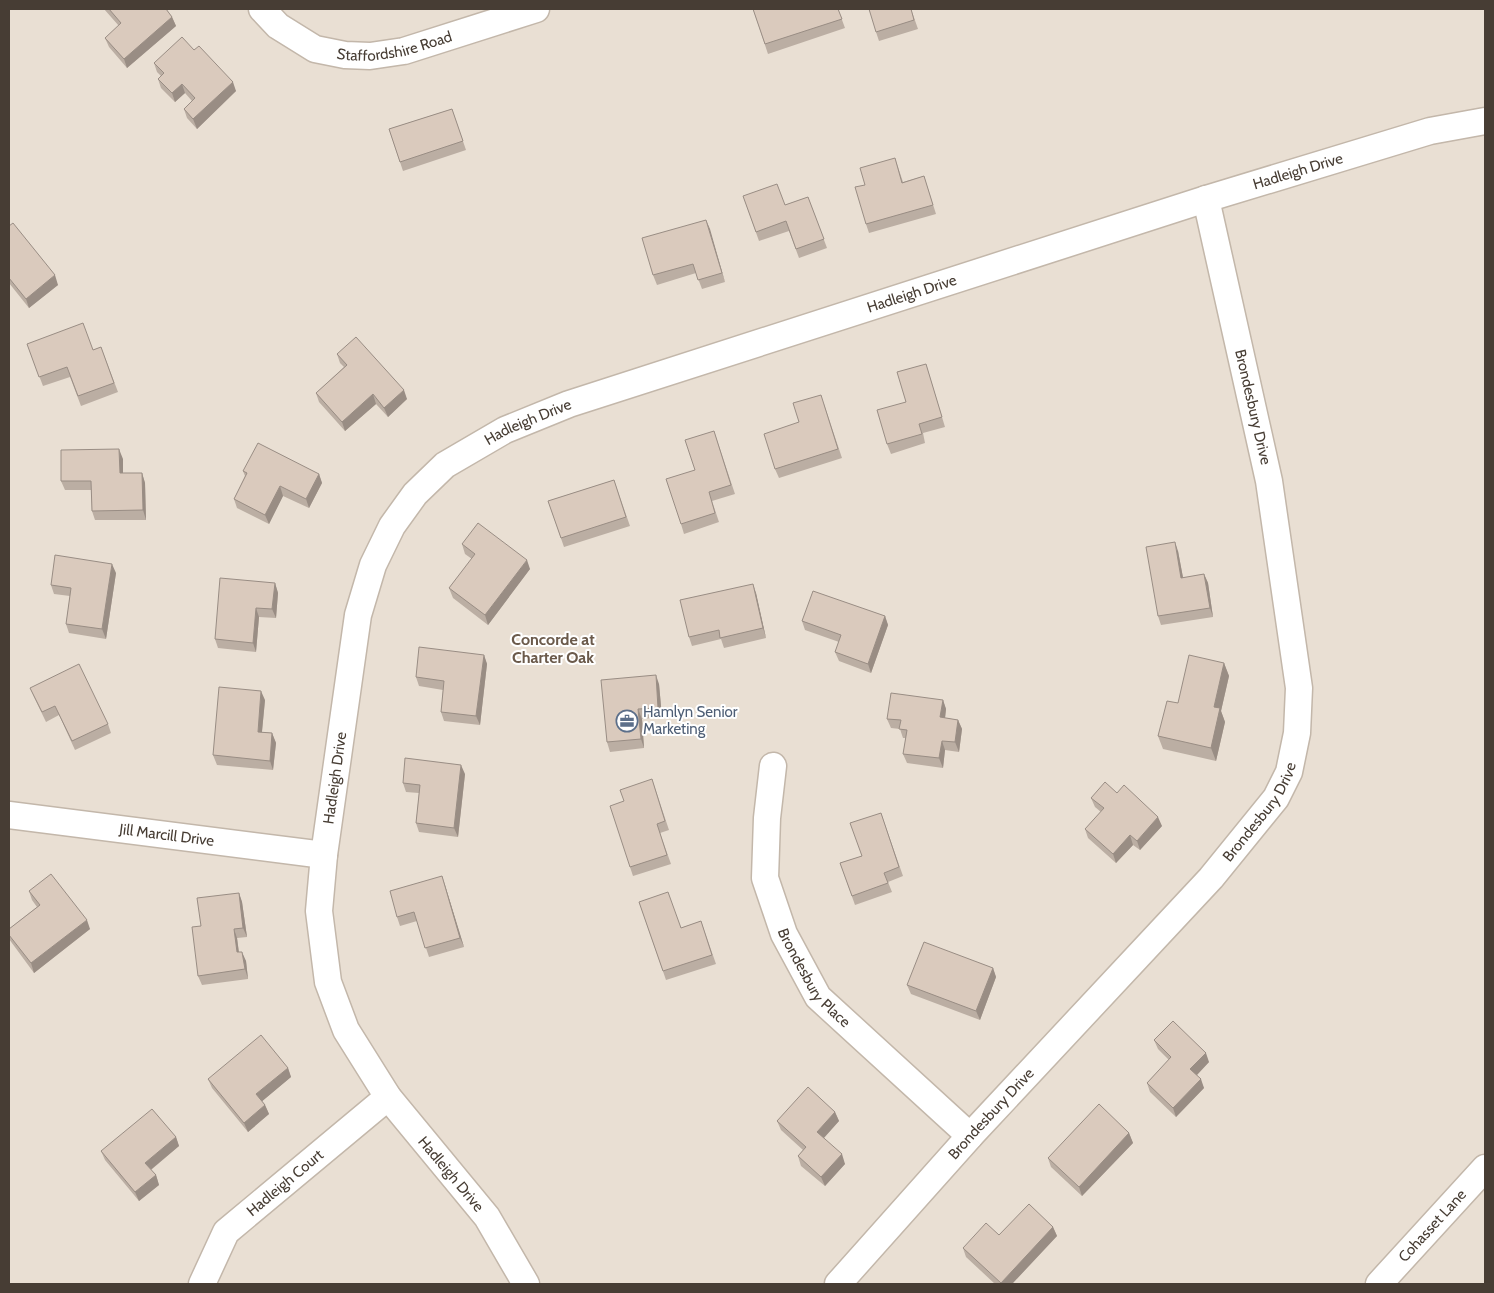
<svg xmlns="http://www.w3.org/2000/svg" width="1494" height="1293" font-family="Cabin,sans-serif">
<rect width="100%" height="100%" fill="#f4eee5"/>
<!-- residential -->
<path fill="#e9dfd3" d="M9,9H1485V1284H9Z"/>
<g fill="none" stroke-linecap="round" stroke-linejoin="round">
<!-- minor casing -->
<g stroke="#c3b7aa" stroke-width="29">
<g id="minor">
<path id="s1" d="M262,9L278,26L315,49L345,55L370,56L404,51L536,9"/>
<path id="s2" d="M773,766L767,818L765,878L784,934L818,997L970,1136"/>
<path id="s3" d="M9,815L324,855"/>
<path id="s4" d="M202,1284L226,1232L388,1097"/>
<path id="s5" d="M526,1284L487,1217L388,1097L346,1030L328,982L319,911L324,855L358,615L373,565L392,526L415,494L445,465L505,430L569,404L1206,199L1430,131L1485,121"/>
<path id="s6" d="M838,1284L970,1136L1211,878L1276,798L1289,772L1297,733L1299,688L1269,481L1206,199"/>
<path id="s7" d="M1379,1284L1485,1168"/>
</g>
</g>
<!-- minor -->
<use href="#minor" stroke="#fff" stroke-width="26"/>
</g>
<!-- wall -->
<path fill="#bbaea3" d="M104,9H166L172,17L176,26L127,68L109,47L105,38L119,26Z
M753,9H838L845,28L768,54Z
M911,9L918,29L879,41L876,32Z
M194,50L236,91L197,129L187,118L184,109L192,101L185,93L175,102L161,88L158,79L161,76L157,72L154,63Z
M452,109L466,150L403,171L389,129Z
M895,158L903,182L924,176L936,214L869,233L866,224L865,185Z
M743,196L785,205L808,197L827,248L799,258L789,231L759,241Z
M706,220L725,282L702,289L696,273L657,285L653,275Z
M9,226L58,285L29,308L9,283Z
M27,344L93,350L101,347L118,392L81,406L70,377L43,386Z
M337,354L407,399L388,417L376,404L345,431L319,402L316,393L344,367L340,363Z
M926,364L945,427L923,433L925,443L891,454L887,444L906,402Z
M824,404L842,458L779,478L775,469L799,422Z
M714,431L735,494L712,501L719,522L684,534L681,524L695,470Z
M123,459V473H142L145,483L146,520H95L92,511L91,490H65L61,481Z
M243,471L319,474L322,483L309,508L283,496L269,524L237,508L234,499L245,476Z
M614,480L630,526L564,547L548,501Z
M462,544L530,569L488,625L453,598L449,588L472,559L465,554Z
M1178,551L1183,578L1204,574L1208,583L1213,617L1161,625L1158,616Z
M116,573L106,639L69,633L66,624L70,596L54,594L51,585Z
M275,583L278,593L276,618L259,617L256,652L218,648L215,639Z
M756,593L766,638L724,648L721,639L692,646L689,637Z
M885,616L888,625L871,673L839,661L835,652L839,642L805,630L802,621Z
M484,655L487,664L480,725L444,721L441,712L443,690L419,686L416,677Z
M1224,663L1229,676L1221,711L1225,722L1216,761L1163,749L1158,736L1178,703Z
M659,684L662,717L642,719L644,748L610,752L607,742Z
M30,688L108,724L111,733L75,750L59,715L46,722L34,697Z
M265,700L262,732L272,733L276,743L273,770L217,765L213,755Z
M943,700L946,709L945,718L958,720L962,729L959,752L945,750L943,768L907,763L903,754L906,738H903L900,729L891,728L887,719Z
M465,774L458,837L419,832L416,823L419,793L406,792L403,783Z
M652,779L669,830L660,833L671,864L633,876L630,867L624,801Z
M1117,793L1162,826L1140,850L1133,845L1116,863L1088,838L1085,829L1101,812L1095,807L1091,798Z
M881,813L903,876L888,882L892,892L855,905L840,863L862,856Z
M442,876L464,947L429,957L417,921L400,926L397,917Z
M29,891L90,929L34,973L9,939V929L37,907L32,900Z
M239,893L242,902L247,937L237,938L239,952L246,961L248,979L202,985L198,976L201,926Z
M639,902L681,928L701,921L716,964L666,980Z
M993,968L996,977L980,1020L911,994L907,985Z
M1154,1040L1209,1062L1197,1075L1204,1088L1176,1117L1150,1092L1147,1083L1169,1060L1158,1049Z
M288,1068L291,1077L262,1101L265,1105L269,1114L248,1132L212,1088L208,1079Z
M835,1112L839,1121L824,1138L845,1164L825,1186L801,1166L798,1156L803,1150L781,1130L777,1121Z
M1129,1133L1133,1143L1082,1196L1051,1167L1048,1158Z
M176,1137L179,1146L151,1170L156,1175L159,1185L139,1201L105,1160L101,1151Z
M1053,1227L1057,1236L1012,1284H995L966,1257L963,1248L999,1235Z"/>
<!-- shaded-wall -->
<path fill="#998d84" d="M172,17L176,26L127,68L124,59Z
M233,82L236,91L197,129L193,119Z
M182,84L185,93L175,102L172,93Z
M706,220L710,229L725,282L722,273Z
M55,275L58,285L29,308L26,299Z
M404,390L407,399L388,417L384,408Z
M373,394L376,404L345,431L342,422Z
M119,449L123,459V483L120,473Z
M142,473L145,483L146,520L143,510Z
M319,474L322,483L309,508L306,499Z
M280,486L283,496L269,524L265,515Z
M1175,542L1178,551L1185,588L1181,578Z
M527,560L530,569L488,625L485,615Z
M112,564L116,573L106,639L102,629Z
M1204,574L1208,583L1213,617L1210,608Z
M275,583L278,593L276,618L272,609Z
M753,584L756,593L766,638L763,628Z
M256,608L259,617L256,652L253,643Z
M885,616L888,625L871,673L868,664Z
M484,655L487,664L480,725L476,716Z
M1224,663L1229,676L1221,711L1225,722L1216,761L1211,748L1214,707Z
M656,675L659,684L662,717L658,708Z
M261,691L265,700L261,741L258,732Z
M943,700L946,709L944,727L940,717Z
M638,709L642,719L644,748L641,739Z
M958,720L962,729L959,752L955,742Z
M272,733L276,743L273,770L270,761Z
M942,741L945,750L943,768L939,758Z
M461,765L465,774L458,837L454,828Z
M1158,817L1162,826L1140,850L1137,841Z
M1130,835L1133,845L1116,863L1113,854Z
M442,876L445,885L464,947L460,938Z
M239,893L242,902L247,937L243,928Z
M87,920L90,929L34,973L31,963Z
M234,929L237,938L240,962L237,952Z
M242,952L246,961L248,979L245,969Z
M993,968L996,977L980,1020L976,1011Z
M1206,1053L1209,1062L1194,1078L1190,1069Z
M288,1068L291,1077L260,1103L256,1094Z
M1201,1079L1204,1088L1176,1117L1173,1108Z
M265,1105L269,1114L248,1132L244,1123Z
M835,1112L839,1121L821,1141L817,1132Z
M1129,1133L1133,1143L1082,1196L1079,1187Z
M176,1137L179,1146L148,1172L145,1163Z
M842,1154L845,1164L825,1186L821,1177Z
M156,1175L159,1185L139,1201L135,1192Z
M1053,1227L1057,1236L1012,1284H1001V1283Z"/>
<!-- building -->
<path fill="#dacabd" stroke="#998d84" d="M109,9H166L172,17L124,59L105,38L121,23Z
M753,9H838L842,19L765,44Z
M869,9H911L914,20L876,32Z
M182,37L194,50L199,46L233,82L193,119L184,109L195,98L182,84L172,93L158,79L164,73L154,63Z
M452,109L463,141L400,162L389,129Z
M895,158L902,183L924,176L933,205L866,224L855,187L865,185L860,168Z
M777,184L785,205L808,197L824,239L796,249L786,221L756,232L743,196Z
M706,220L722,273L698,280L693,264L653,275L642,238Z
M13,223L55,275L26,299L9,278V226Z
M83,323L93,350L101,347L114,383L78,396L67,367L39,377L27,344Z
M356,337L404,390L384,408L373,394L342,422L316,393L347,365L337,354Z
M926,364L942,417L919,424L922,434L887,444L877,410L906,402L897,372Z
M821,395L838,449L775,469L764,434L799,422L793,403Z
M714,431L731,485L709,492L715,513L681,524L666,479L695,470L685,440Z
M258,443L319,474L306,499L280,486L265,515L234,499L247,473L243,471Z
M119,449L120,473H142L143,510L92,511L91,481H61V450Z
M614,480L626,517L561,538L548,501Z
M478,523L527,560L485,615L449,588L475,554L462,544Z
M1175,542L1181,578L1204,574L1210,608L1158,616L1146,547Z
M55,555L112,564L102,629L66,624L71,588L51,585Z
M220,578L275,583L272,609L256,608L253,643L215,639Z
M753,584L763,628L720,638L719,630L689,637L680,600Z
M813,591L885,616L868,664L835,652L841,635L802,621Z
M419,647L484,655L476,716L441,712L444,681L416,677Z
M1189,655L1224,663L1214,707L1220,708L1211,748L1158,736L1167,701L1178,703Z
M79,664L108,724L72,741L55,706L42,712L30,688Z
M656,675L658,708L638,709L641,739L607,742L601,680Z
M219,687L261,691L258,732L272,733L270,761L213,755Z
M891,693L943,700L940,717L958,720L955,742L942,741L939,758L903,754L907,730L899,729L901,720L887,719Z
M405,758L461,765L454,828L416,823L420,785L403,783Z
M652,779L665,821L657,824L667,855L630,867L610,806L624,801L620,790Z
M1105,782L1117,793L1124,785L1158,817L1137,841L1130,835L1113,854L1085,829L1104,808L1091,798Z
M881,813L899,867L884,873L888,883L852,896L840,863L862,856L850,823Z
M51,874L87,920L31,963L9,935V929L40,905L29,891Z
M442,876L460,938L425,948L414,912L397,917L390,891Z
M668,892L681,928L701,921L712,955L663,971L639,902Z
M239,893L243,928L234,929L237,952H242L245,969L198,976L192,927L201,926L197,898Z
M924,942L993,968L976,1011L907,985Z
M1173,1021L1206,1053L1190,1069L1201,1079L1173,1108L1147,1083L1171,1057L1154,1040Z
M261,1035L288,1068L256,1094L265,1105L244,1123L208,1079Z
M808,1087L835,1112L817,1132L842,1154L821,1177L798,1156L806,1147L777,1121Z
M1099,1104L1129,1133L1079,1187L1048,1158Z
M152,1109L176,1137L145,1163L156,1175L135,1192L101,1151Z
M1029,1204L1053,1227L1001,1283L963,1248L986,1223L999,1235Z"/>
<!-- icons -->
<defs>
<g id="office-ring" transform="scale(1.125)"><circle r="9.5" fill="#fff" stroke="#5c6f8a" stroke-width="1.5"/><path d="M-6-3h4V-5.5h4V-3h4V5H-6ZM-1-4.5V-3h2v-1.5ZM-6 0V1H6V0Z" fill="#5c6f8a"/></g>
</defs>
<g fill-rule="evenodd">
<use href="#office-ring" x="627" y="721"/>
</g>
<g text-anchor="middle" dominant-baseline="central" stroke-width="4" stroke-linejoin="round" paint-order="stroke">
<!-- street labels -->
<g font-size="15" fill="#473d34" stroke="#fff">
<text stroke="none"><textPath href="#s1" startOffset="148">Staffordshire Road</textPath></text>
<text stroke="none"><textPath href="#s5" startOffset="1814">Hadleigh Drive</textPath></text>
<text stroke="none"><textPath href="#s5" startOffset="1409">Hadleigh Drive</textPath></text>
<text transform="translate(1253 407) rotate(77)">Brondesbury Drive</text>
<text stroke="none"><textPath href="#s5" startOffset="1004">Hadleigh Drive</textPath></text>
<text stroke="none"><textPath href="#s5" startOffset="569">Hadleigh Drive</textPath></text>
<text stroke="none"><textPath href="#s6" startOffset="634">Brondesbury Drive</textPath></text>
<text stroke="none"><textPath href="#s3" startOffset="159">Jill Marcill Drive</textPath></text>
<text stroke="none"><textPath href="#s2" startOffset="225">Brondesbury Place</textPath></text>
<text stroke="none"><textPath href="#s6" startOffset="229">Brondesbury Drive</textPath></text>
<text transform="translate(451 1174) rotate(50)">Hadleigh Drive</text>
<text stroke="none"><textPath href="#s4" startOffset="134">Hadleigh Court</textPath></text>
<text stroke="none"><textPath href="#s7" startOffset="79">Cohasset Lane</textPath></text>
</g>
<!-- service labels -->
<g font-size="15" fill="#4e5e75" stroke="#fff" text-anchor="start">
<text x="643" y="712">Hamlyn Senior<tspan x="643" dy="17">Marketing</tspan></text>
</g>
<!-- neighbourhood labels -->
<g font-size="16" font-weight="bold" fill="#6b5a4b" stroke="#fff">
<text x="553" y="639">Concorde at<tspan x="553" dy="18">Charter Oak</tspan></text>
</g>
</g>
<!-- border -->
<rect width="1494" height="1293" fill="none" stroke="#473d34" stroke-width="20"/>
</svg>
